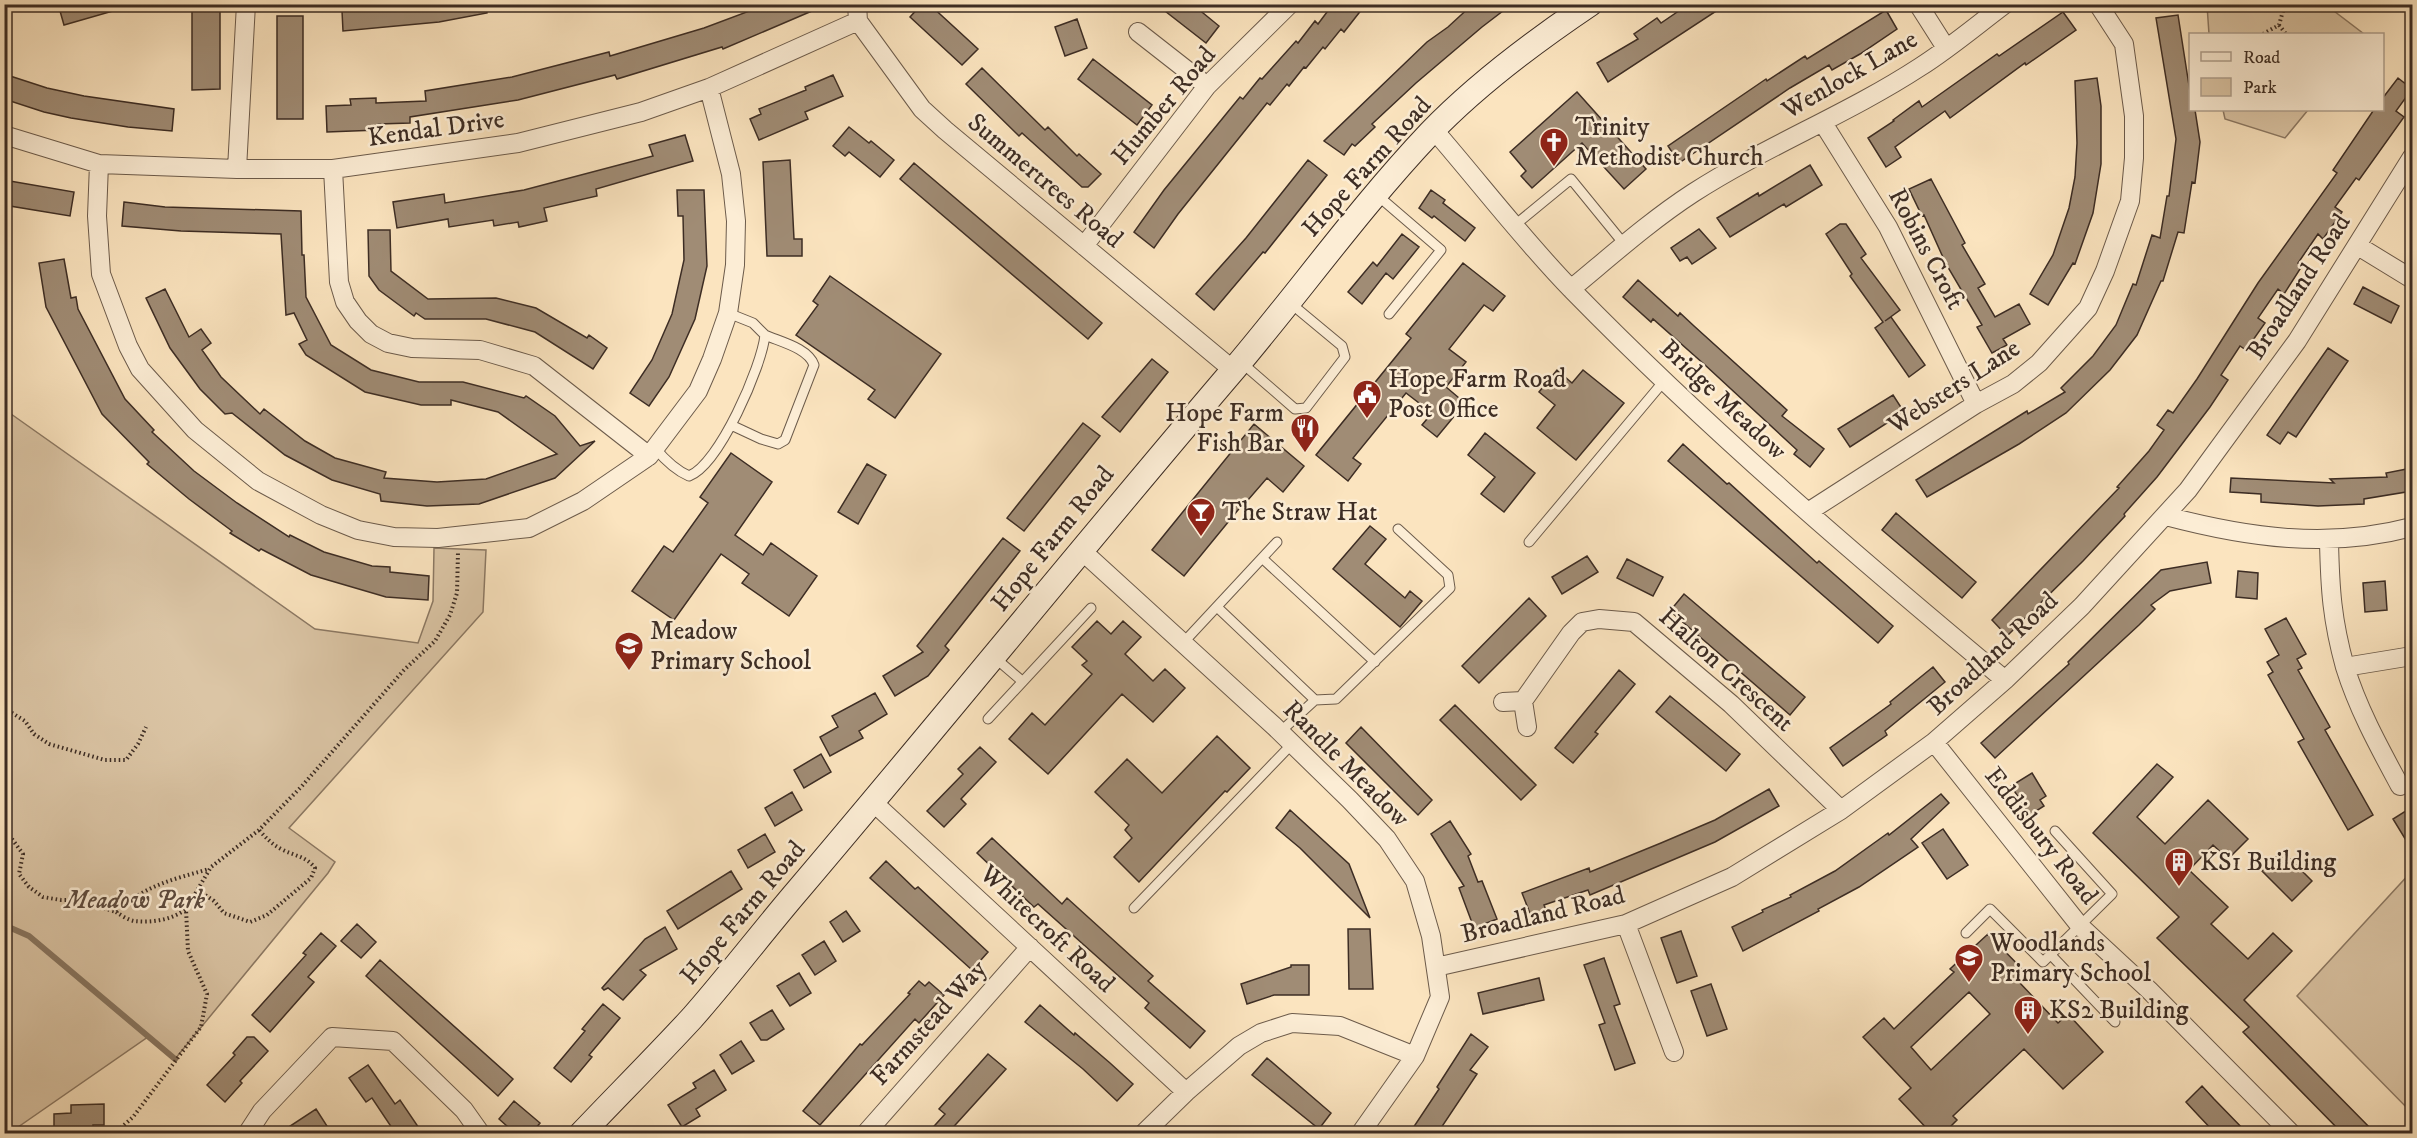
<svg xmlns="http://www.w3.org/2000/svg" width="2417" height="1138" font-family="'IM FELL DW Pica',serif">
<rect width="100%" height="100%" fill="#fbe4bf"/>
<filter id="stains"><feTurbulence type="fractalNoise" baseFrequency=".00333" numOctaves="4"/><feColorMatrix values="0 0 0 0 .2 0 0 0 0 .09 0 0 0 0 .02 0 0 0 .5 -.17"/></filter>
<radialGradient id="worn" r=".72"><stop offset=".6" stop-color="#630" stop-opacity="0"/><stop offset="1" stop-color="#630" stop-opacity=".3"/></radialGradient>
<!-- green -->
<path fill="#dbc5a5" stroke="#8c7964" stroke-width="1.5" d="M2207,5H2326L2364,34H2209Z
M2223,110H2308L2285,138L2225,119Z
M4,409L315,629L418,643L433,601L434,548L486,550L483,612L289,828L335,862L328,873L175,1059L148,1037L8,1134L4,1133Z
M2412,871V1113L2297,996Z"/>
<g fill="none" stroke-linecap="round" stroke-linejoin="round">
<!-- stream -->
<path stroke="#887661" stroke-width="6" d="M4,925L29,936L175,1059"/>
</g>
<!-- building -->
<path fill="#a08c75" stroke="#3d2d24" stroke-width="1.5" fill-rule="evenodd" d="M58,4H120V9L64,25Z
M192,4H220V89L192,90Z
M412,4H486L487,13L439,22L343,31L342,11Z
M768,4L826,5L723,49L722,47L617,79L615,75L518,100L410,117V123L378,124V130L327,132L326,106L351,105L350,99L376,98V103L426,101L425,91L512,77L609,52L610,56L704,28Z
M922,4H929L978,49L962,65L910,17Z
M1156,4H1192L1219,26L1206,43Z
M1333,4H1366L1344,32L1341,29L1325,49L1323,47L1306,68L1304,67L1289,86L1287,84L1270,105L1267,103L1178,214L1154,248L1134,232L1164,190L1240,97L1243,99L1260,78L1262,79L1296,41L1298,43L1315,21L1318,24Z
M1473,4H1512L1482,27L1416,83L1372,124L1375,127L1355,146L1352,144L1344,155L1324,141L1427,42L1448,27Z
M1689,4H1727L1608,82L1597,63L1638,39L1634,34L1657,18L1661,23Z
M1886,10L1897,29L1860,54L1832,70L1829,65L1790,88L1679,163L1668,146L1766,79L1767,81L1805,56L1807,59Z
M2063,12L2076,30L2026,65L2025,63L1950,118L1945,111L1895,147L1901,157L1886,167L1868,138L1894,121L1893,120L1919,101L1922,107L1997,54L1999,56Z
M2178,15L2190,92V110H2195L2200,142L2195,183L2192,182L2184,233L2178,232L2163,281H2161L2137,335L2110,370L2066,413L2019,444L1927,497L1916,480L2027,411L2028,414L2065,392L2061,388L2093,356L2116,325L2133,284L2136,285L2152,235L2160,238L2167,196H2169L2176,139L2156,18Z
M277,16H303V119H277Z
M1077,19L1087,48L1065,56L1055,27Z
M1093,59L1152,105L1137,125L1078,79Z
M982,68L1045,130L1048,127L1077,156L1079,154L1101,174L1088,187H1082L1022,133L1019,136L966,84Z
M4,74L47,88L84,96L174,109L172,131L128,127L71,118L44,112L4,99Z
M833,75L843,96L805,112L808,119L759,140L750,119L761,114L759,109L806,90L805,87Z
M2097,78L2101,106V164L2093,213L2075,264L2073,263L2048,305L2030,294L2053,255L2069,208L2075,177L2077,143L2075,81Z
M2398,78L2412,89L2396,111L2404,117L2359,180L2356,178L2335,207L2342,212L2323,239L2318,234L2298,263L2302,266L2284,294L2278,289L2258,318L2265,323L2246,350L2240,346L2221,375L2228,380L2210,407L2157,477L2124,514L2125,516L2083,561L2007,636L1992,620L2119,488L2117,487L2149,451L2164,430L2157,425L2168,410L2173,413L2197,379L2258,283L2337,173L2333,170L2373,111L2382,110V99Z
M1577,92L1646,169L1624,189L1582,143L1532,188L1521,176L1526,171L1510,152Z
M849,127L869,143L871,141L894,160L880,177L849,152L845,156L833,146Z
M685,135L693,161L596,189L597,196L544,208L547,221L519,227L518,222L494,226L493,220L449,227L448,219L397,228L393,202L444,194L445,203L524,190L653,156L649,145Z
M790,160L794,239H802V256H767L763,162Z
M1308,160L1327,175L1265,253L1263,252L1214,310L1196,294L1246,238Z
M914,163L1102,323L1088,339L900,179Z
M1810,165L1822,185L1786,207L1784,204L1730,237L1717,218L1758,193L1759,196Z
M1931,179L1965,243L1962,245L1985,284L1978,288L1995,317L2019,304L2030,324L2003,339L2007,345L1992,353L1977,327L1982,325L1946,264L1924,215L1922,216L1909,189Z
M4,180L74,192L70,216L4,205Z
M677,190H704L707,266L695,319L669,377L649,406L630,393L652,360L672,314L684,260L683,216H678Z
M1431,190L1445,200L1443,203L1475,228L1465,241L1434,216L1432,218L1419,208Z
M124,202L165,207L301,211L302,255H304L306,297L331,345L371,370L419,382H463L524,398L526,396L555,416L580,446L595,441L555,478L479,504L427,506L381,501L380,494L332,480L285,455L232,413L225,414L200,389L170,348L146,298L165,289L189,337L201,329L211,343L202,350L221,377L260,414L264,409L305,441L335,458L386,472L384,478L437,482L486,479L557,454L498,412L451,400V405H421L365,392L306,355L299,344L307,340L294,313L286,315L281,234L181,231L122,226Z
M1840,224H1846L1866,254L1861,258L1900,310L1885,321L1891,317L1925,365L1909,377L1875,328L1883,322L1850,276L1852,274L1826,234Z
M1699,229L1716,248L1692,264L1687,257L1680,261L1671,248Z
M368,230H390L391,271L428,299L496,298L536,308L587,338L589,335L607,348L593,369L535,332L486,319H425L416,313L414,316L379,290L369,276Z
M1402,234L1419,247L1393,279L1386,273L1362,304L1348,292L1373,262L1377,266Z
M64,259L71,298L76,297L78,309L125,399L154,430L152,432L194,471L237,503L289,537L290,535L324,552L372,566L390,567V572L429,576L428,600L386,597L311,575L261,549L259,551L230,533L232,531L189,499L147,464L149,462L102,414L46,307L39,263Z
M1463,263L1505,296L1493,311L1484,305L1449,349L1466,362L1446,387L1465,403L1437,437L1422,425L1432,413L1406,393L1353,458L1361,464L1348,481L1316,455L1411,338L1406,334Z
M830,276L941,354L895,418L868,399L875,390L796,335L818,305L813,301Z
M1638,280L1678,316L1680,313L1694,326L1787,410L1782,416L1824,449L1810,467L1794,454L1797,450L1705,365L1653,319L1651,322L1623,297Z
M2363,287L2399,306L2391,323L2354,304Z
M2328,348L2348,361L2296,437L2288,432L2280,444L2267,435Z
M1152,359L1168,372L1120,432L1102,417Z
M1557,370L1572,383L1583,370L1624,403L1576,460L1537,428L1555,405L1539,392Z
M1893,395L1904,412L1850,447L1838,429Z
M1083,423L1100,436L1024,531L1007,518Z
M1254,424L1304,466L1283,492L1267,478L1248,500L1247,499L1184,576L1152,550Z
M1485,433L1535,473L1504,512L1481,494L1495,477L1468,455Z
M1683,444L1727,484L1729,483L1817,563L1819,561L1893,626L1878,643L1668,461Z
M731,453L772,482L735,535L763,555L771,543L817,576L789,616L742,583L749,574L721,554L674,620L632,591L664,546L673,552L708,503L700,497Z
M867,464L886,475L858,524L838,512Z
M2412,468V491L2364,499V504L2318,506L2261,502V494L2230,492L2231,478L2334,483L2330,479L2387,477L2386,473Z
M1896,513L1976,582L1962,598L1882,530Z
M1370,526L1386,539L1365,564L1405,598L1410,591L1422,601L1400,627L1333,569Z
M1003,538L1020,551L945,646L949,650L928,676L895,696L883,676L923,652L917,646Z
M1587,556L1598,572L1562,594L1552,577Z
M1627,559L1663,577L1653,596L1617,578Z
M2207,562L2211,583L2170,591L2151,605L2155,609L2139,625L1995,758L1981,743L2069,664L2068,662L2161,570Z
M2238,571L2258,573L2257,599L2236,597Z
M2385,581L2387,610L2365,612L2363,583Z
M1684,594L1805,697L1790,715L1670,611Z
M1529,598L1546,616L1479,683L1462,666Z
M2286,618L2306,654L2297,659L2302,668L2298,670L2330,727L2325,730L2373,815L2348,830L2298,742L2304,739L2268,675L2273,672L2267,662L2279,655L2265,629Z
M1097,621L1111,634L1123,621L1141,637L1125,654L1153,681L1165,669L1185,688L1153,722L1122,694L1048,774L1009,739L1032,713L1045,725L1092,674L1082,665L1087,661L1072,647Z
M1933,667L1945,682L1885,731L1887,735L1843,766L1830,748L1891,704L1890,702Z
M1619,670L1635,684L1595,732L1598,734L1573,763L1555,748Z
M875,693L887,714L859,731L863,738L830,756L820,737L838,727L832,716Z
M1670,696L1740,754L1726,771L1656,712Z
M1455,705L1536,785L1521,800L1440,720Z
M1361,727L1432,800L1418,815L1346,743Z
M1217,736L1250,768L1227,792L1225,791L1139,882L1114,857L1132,838L1125,830L1129,825L1095,792L1127,759L1162,793Z
M980,747L996,762L961,799L966,804L944,827L927,811L963,774L958,769Z
M821,754L831,772L804,788L794,770Z
M2157,764L2173,777L2137,817L2165,844L2208,800L2248,839L2228,859L2213,845L2189,870L2228,907L2211,924L2248,959L2273,933L2292,951L2244,1000L2376,1134H2343L2243,1032L2249,1027L2157,938L2179,917L2093,833Z
M2032,773L2046,796L2040,800L2044,806L2030,815L2011,786Z
M1769,789L1779,806L1715,842L1590,895L1588,890L1544,905L1546,910L1531,916L1522,893L1589,868L1590,872L1661,843L1715,820Z
M792,792L802,810L775,826L765,808Z
M1941,794L1949,803L1911,839L1918,847L1859,887L1818,909L1819,911L1743,951L1732,927L1763,912L1762,910L1791,897L1790,895L1835,871L1888,833L1889,835Z
M2412,807V850L2393,819Z
M1290,810L1349,864L1370,918L1300,848L1276,828Z
M1450,821L1471,854L1468,856L1478,882L1482,881L1497,919L1474,928L1459,888L1464,886L1431,834Z
M1943,829L1968,865L1947,879L1922,843Z
M765,834L775,852L748,868L738,850Z
M992,838L1062,904L1067,898L1153,976L1148,981L1205,1031L1190,1048L1145,1008L1149,1003L1038,904L1034,907L977,853Z
M2282,851L2312,881L2292,901L2262,871Z
M886,861L915,889L918,887L988,952L972,970L870,878Z
M731,871L742,889L678,929L667,911Z
M846,911L860,931L843,942L830,922Z
M357,924L376,942L361,958L341,941Z
M665,927L677,949L640,970L646,975L623,1000L608,988L604,990L602,988L645,939Z
M1348,929H1370L1373,989H1349Z
M1681,931L1697,976L1677,983L1661,938Z
M321,933L336,946L308,977L314,982L270,1032L252,1015L306,955L303,953Z
M1988,934L2027,974L2019,982L2058,1023L2068,1014L2103,1052L2063,1089L2024,1049L1953,1116L1957,1120L1943,1134H1932L1899,1099L1911,1088L1863,1037L1884,1018L1894,1029L1954,972L1950,969ZM1969,992L1990,1014L1931,1070L1911,1047Z
M824,941L836,961L815,975L802,955Z
M1604,958L1620,1004L1614,1006L1635,1063L1615,1070L1599,1025L1605,1023L1584,965Z
M380,960L513,1079L498,1096L366,976Z
M1291,965H1309V995H1274L1247,1004L1241,984L1291,967Z
M799,973L811,993L790,1006L777,986Z
M1539,978L1544,1000L1483,1014L1478,993Z
M919,981L925,986L929,982L944,995L919,1023L915,1019L820,1125L803,1111L860,1044L862,1045L910,994L908,993Z
M1711,984L1727,1029L1707,1036L1691,991Z
M603,1004L620,1018L589,1055L592,1057L571,1082L554,1068L585,1031L582,1029Z
M1040,1005L1074,1035L1075,1033L1110,1063L1133,1084L1117,1101L1083,1069L1025,1022Z
M772,1010L784,1029L767,1040H761L750,1023Z
M1471,1034L1488,1047L1470,1070L1477,1074L1437,1134H1409L1439,1089L1437,1087Z
M247,1037H254L268,1051L240,1081L242,1083L225,1102L207,1085L235,1055L233,1053Z
M741,1041L754,1061L732,1074L720,1055Z
M988,1054L1006,1069L947,1134H927L945,1114L939,1109Z
M1267,1058L1331,1113L1319,1129L1252,1075Z
M368,1065L395,1104L400,1100L423,1134H396L372,1098L366,1102L349,1078Z
M714,1070L726,1090L696,1109L700,1116L682,1127L668,1105L696,1088L693,1083Z
M2202,1086L2214,1099L2248,1134H2216L2198,1115L2186,1102Z
M514,1101L540,1123L531,1134H516L499,1119Z
M104,1104V1125H93V1131L54,1132V1114L71,1113V1105Z
M316,1109L327,1126L317,1134H278Z"/>
<g fill="none" stroke-linecap="round" stroke-linejoin="round">
<!-- lane casing -->
<g stroke="#6c5b4b" stroke-width="11">
<path id="lane" d="M1377,195L1441,250L1389,314
M1515,225L1571,179L1624,244
M1242,363L1295,409L1306,408L1345,357L1342,346L1289,302
M731,425L761,439L778,444L785,440L814,365C808,348 781,342 765,335
M655,448C665,460 675,470 689,476C719,465 762,366 765,335L753,323L728,313
M1529,542L1664,381
M1262,558L1375,662
M1217,607L1315,700
M1183,643L1277,542
M994,657L1022,681
M988,719L1091,608
M1280,732L1315,700L1336,699L1450,588L1448,575L1398,529
M1134,908L1292,744
M1966,933L1990,909L2043,962L2112,894L2055,831
M2050,954L2115,1022"/>
</g>
<!-- street casing -->
<g stroke="#6c5b4b" stroke-width="20">
<path id="street" d="M857,4L858,21L922,109L945,130L1233,370
M1918,4L1946,48
M1138,32L1207,86
M1823,123L1888,227L1976,404
M1434,130C1480,183 1524,241 1573,291C1709,430 1856,556 2005,680
M4,135L99,164L237,169H333L518,143L641,112L709,88L858,21
M99,164L97,216L101,274L128,346L140,369L195,430L258,481L321,515L358,530L394,537L438,538L529,528L583,501L649,456L698,391L712,359L728,313L735,265L736,221L731,174L709,88
M237,169L246,4
M333,169L339,282L345,302L358,321L371,334L388,343L412,348L480,350L534,366L649,456
M1084,246L1207,86L1290,4
M2358,246L2412,279
M1571,289C1611,256 1650,221 1693,193C1766,146 1848,114 1920,67C1950,48 1977,25 2005,4
M1808,512L1976,404L2013,384L2039,363L2088,308L2105,271L2130,201L2134,158V116L2124,44L2098,4
M2166,516C2249,538 2329,549 2412,527
M2329,541C2330,589 2332,620 2345,667L2412,656
M1081,550L1274,726L1350,800L1387,839L1415,881L1431,936L1440,997L1415,1056L1360,1134
M2345,667C2358,709 2379,747 2400,786
M1503,702L1523,701
M1527,727L1523,701L1571,633L1582,622L1599,619L1634,622L1731,704L1841,810
M1934,742L2080,926L2149,990L2292,1134
M874,803L1186,1092
M1626,924L1674,1052
M1436,967L1626,924L1732,877L1841,810L1934,742L2005,680L2082,606L2188,490L2297,341L2412,157
M247,1134L262,1111L332,1037L393,1041L464,1110L481,1134
M865,1134L1030,947
M1143,1134L1186,1092L1239,1046L1261,1033L1292,1023L1340,1026L1415,1056"/>
</g>
<!-- secondary casing -->
<g stroke="#3d2d24" stroke-width="26">
<path id="secondary" d="M581,1134C618,1095 656,1057 692,1018C729,976 763,931 799,889C946,716 1088,540 1235,368C1301,290 1360,207 1430,133C1476,85 1535,41 1590,4"/>
</g>
<!-- path -->
<path stroke="#3d2d24" stroke-width="4" stroke-dasharray="1.5 3" stroke-linecap="butt" d="M2279,25L2286,34
M2263,34L2279,25L2285,4
M4,708L25,721L34,734L49,744L105,760H126L138,744L146,727
M4,828L23,854L19,874L29,887L43,897L61,900H78L116,912C146,885 171,880 209,869
M198,890L214,901L224,913L250,922L267,915L311,878L315,868C306,856 294,856 281,849C272,844 266,838 259,830
M116,912C121,915 128,920 134,921C151,923 172,920 186,909
M114,1134L133,1117L201,1027L207,994L188,951L186,909L211,867L259,830L302,786L404,670L435,641L450,615L457,593L458,552"/>
<!-- lane -->
<use href="#lane" stroke="#fcedd5" stroke-width="9"/>
<!-- street -->
<use href="#street" stroke="#fcedd5" stroke-width="18"/>
<!-- secondary -->
<use href="#secondary" stroke="#fcedd5" stroke-width="24"/>
</g>
<!-- icons -->
<defs>
<g id="church-pin" transform="scale(1.5)"><path d="M0 17L-7.5 6A9.5 9.5 0 1 1 7.5 6Z" fill="#8f2418" stroke="#fcedd5"/><path d="M-1.2-6h2.4v3.5h3.3v2.4h-3.3V6h-2.4V-.1h-3.3v-2.4h3.3Z" fill="#fff"/></g>
<g id="civic-pin" transform="scale(1.5)"><path d="M0 17L-7.5 6A9.5 9.5 0 1 1 7.5 6Z" fill="#8f2418" stroke="#fcedd5"/><path d="M-.6-6.5H3V-4.5H.6V-3L4-1V1h2V6H-6V1h2V-1L-.6-3ZM-1.2 2.5V6h2.4V2.5Z" fill="#fff"/></g>
<g id="restaurant-pin" transform="scale(1.5)"><path d="M0 17L-7.5 6A9.5 9.5 0 1 1 7.5 6Z" fill="#8f2418" stroke="#fcedd5"/><path d="M-5-6h1v4h1v-4h1v4h1v-4h1v5L-1.5 .5V6h-2V.5L-5-1ZM5-6V6H3V1.5H1.5Q1.5-4 5-6Z" fill="#fff"/></g>
<g id="bar-pin" transform="scale(1.5)"><path d="M0 17L-7.5 6A9.5 9.5 0 1 1 7.5 6Z" fill="#8f2418" stroke="#fcedd5"/><path d="M-6-5H6L.8 .8V4.5H3.5V6h-7V4.5H-.8V.8Z" fill="#fff"/></g>
<g id="school-pin" transform="scale(1.5)"><path d="M0 17L-7.5 6A9.5 9.5 0 1 1 7.5 6Z" fill="#8f2418" stroke="#fcedd5"/><path d="M0-5L7-2L0 1L-7-2ZM-4 1L0 2.5L4 1V4Q0 6-4 4Z" fill="#fff"/></g>
<g id="building-pin" transform="scale(1.5)"><path d="M0 17L-7.5 6A9.5 9.5 0 1 1 7.5 6Z" fill="#8f2418" stroke="#fcedd5"/><path d="M-4-6H4V6H1V3H-1V6H-4ZM-2.5-4.3h1.7v1.8h-1.7ZM.8-4.3h1.7v1.8H.8ZM-2.5-1h1.7V.8h-1.7ZM.8-1h1.7V.8H.8Z" fill="#fff"/></g>
</defs>
<g fill-rule="evenodd">
<use href="#church-pin" x="1554" y="142"/>
<use href="#civic-pin" x="1367" y="394"/>
<use href="#restaurant-pin" x="1305" y="428"/>
<use href="#bar-pin" x="1201" y="512"/>
<use href="#school-pin" x="629" y="646"/>
<use href="#building-pin" x="2179" y="862"/>
<use href="#school-pin" x="1969" y="958"/>
<use href="#building-pin" x="2028" y="1010"/>
</g>
<g text-anchor="middle" dominant-baseline="central" stroke-width="5" stroke-linejoin="round" paint-order="stroke">
<!-- street labels -->
<g font-size="26" fill="#3d2d24" stroke="#fcedd5">
<text transform="translate(1850 75) rotate(-30)">Wenlock Lane</text>
<text transform="translate(1164 106) rotate(-50)">Humber Road</text>
<text transform="translate(436 129) rotate(-8)">Kendal Drive</text>
<text transform="translate(1367 167) rotate(-48)">Hope Farm Road</text>
<text transform="translate(1045 181) rotate(40)">Summertrees Road</text>
<text transform="translate(1926 249) rotate(62)">Robins Croft</text>
<text transform="translate(2299 287) rotate(-57)">Broadland Road</text>
<text transform="translate(1954 387) rotate(-33)">Websters Lane</text>
<text transform="translate(1723 400) rotate(43)">Bridge Meadow</text>
<text transform="translate(1053 539) rotate(-51)">Hope Farm Road</text>
<text transform="translate(1993 654) rotate(-43)">Broadland Road</text>
<text transform="translate(1726 670) rotate(42)">Halton Crescent</text>
<text transform="translate(1346 764) rotate(45)">Randle Meadow</text>
<text transform="translate(2041 836) rotate(52)">Eddisbury Road</text>
<text transform="translate(743 913) rotate(-50)">Hope Farm Road</text>
<text transform="translate(1543 915) rotate(-14)">Broadland Road</text>
<text transform="translate(1047 929) rotate(43)">Whitecroft Road</text>
<text transform="translate(929 1023) rotate(-48)">Farmstead Way</text>
</g>
<!-- poi labels -->
<g font-size="26" fill="#3d2d24" stroke="#fcedd5" text-anchor="start">
<text x="1575" y="127">Trinity<tspan x="1575" dy="30">Methodist Church</tspan></text>
<text x="1388" y="379">Hope Farm Road<tspan x="1388" dy="30">Post Office</tspan></text>
<text x="1284" y="413" text-anchor="end">Hope Farm<tspan x="1284" dy="30">Fish Bar</tspan></text>
<text x="1222" y="512">The Straw Hat</text>
<text x="650" y="631">Meadow<tspan x="650" dy="30">Primary School</tspan></text>
<text x="2200" y="862">KS1 Building</text>
<text x="1990" y="943">Woodlands<tspan x="1990" dy="30">Primary School</tspan></text>
<text x="2049" y="1010">KS2 Building</text>
</g>
<!-- park labels -->
<g font-size="26" font-style="italic" fill="#5d4b3e" stroke="#fcedd5">
<text x="135" y="900">Meadow Park</text>
</g>
</g>
<!-- margin -->
<rect width="2417" height="1138" fill="none" stroke="#fbe4bf" stroke-width="24"/>
<rect x="6" y="6" width="2405" height="1126" fill="none" stroke="#3d2d24" stroke-width="3"/>
<rect x="12" y="12" width="2393" height="1114" fill="none" stroke="#3d2d24" stroke-width="1.5"/>
<!-- legend -->
<rect x="2189" y="33" width="195" height="78" fill="#fcedd5" stroke="#b0a08e" stroke-width="1.5"/>
<rect x="2201" y="52" width="30" height="9" fill="#fcedd5" stroke="#b0a08e" stroke-width="1.5"/>
<text x="2243" y="63" font-size="18" fill="#3d2d24">Road</text>
<rect x="2201" y="78" width="30" height="18" fill="#dbc5a5" stroke="#b0a08e" stroke-width="1.5"/>
<text x="2243" y="93" font-size="18" fill="#3d2d24">Park</text>
<rect width="100%" height="100%" filter="url(#stains)"/>
<rect width="100%" height="100%" fill="url(#worn)"/>
</svg>
